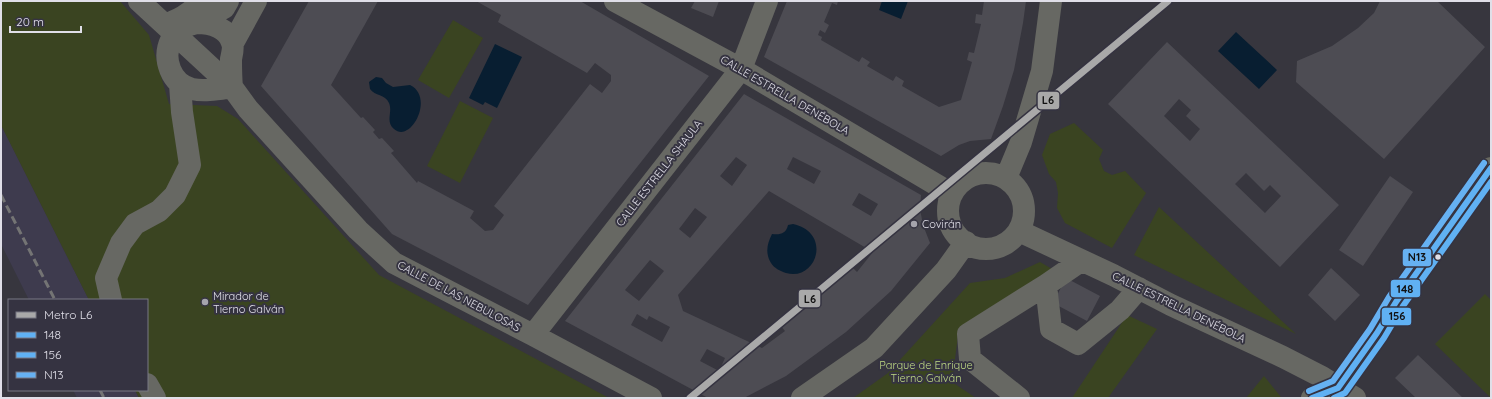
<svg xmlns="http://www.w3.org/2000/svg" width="1492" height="399" font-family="Quicksand,sans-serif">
<rect width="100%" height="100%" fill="#37363e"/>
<!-- built -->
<path fill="#3e3b4e" d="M1,125L89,300H29L1,244Z
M73,390H135L139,398H77Z"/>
<!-- green -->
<path fill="#3a4421" d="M1,1H120L149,35L169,104L217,106L238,119L379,275L609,398H139L135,390H147V300H89L1,125Z
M453,20L483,38L449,98L418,80Z
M460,101L493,118L460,183L427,166Z
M1074,123L1103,150L1099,159L1104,171L1112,175L1125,171L1146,193L1112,248L1065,223L1057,208L1058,193L1056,182L1049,174L1042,155L1050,134Z
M1159,207L1296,334L1134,255Z
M1040,262L1052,269L959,328L952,382L976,398H853L888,373L970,283L1005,278Z
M1485,294L1491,300V398L1435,344Z
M1127,315L1157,329L1108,398H1072Z
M1264,376L1281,397V398H1246Z"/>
<!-- water -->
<path fill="#081e31" d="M882,1H908L901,19L879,10Z
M1236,32L1277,70L1259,89L1218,51Z
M495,44L522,57L497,108L485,102L483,105L469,98Z
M376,77L382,78L386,83L393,87L410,85C435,97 411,144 394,129C385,122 393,112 389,103C385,94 375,96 370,89L369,82Z
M793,224C833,233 816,282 786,273C780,271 774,268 771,263C765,253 767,244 772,234C780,235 786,234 788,225Z"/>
<!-- building -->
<path fill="#4d4c53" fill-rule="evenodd" d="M309,1H378L331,85L361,118L363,117L375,130L373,132L379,139L382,138L394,151L391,153L417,183L418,181L474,211L470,218L485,231L493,230L504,215L494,206L590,84L602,93L611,81V75L595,63L587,73L498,22L501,15L476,1H580L709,76L528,305L392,234L261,86Z
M695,1H719L713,17L691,8Z
M787,1H838L837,5L832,3L824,22L829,25L825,33L820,30L818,35L822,37L821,40L859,62L862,57L870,62L867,66L893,81L896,76L904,81L902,86L939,107L961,100L972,62L967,60L969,52L974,53L981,24L975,23L976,14L982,15L984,1H1026L1023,23L1014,70L1003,106L991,139L970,141L959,145L941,156L764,57Z
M1380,1H1437L1485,47L1384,159L1296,82L1297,61L1332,46L1358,28L1374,13Z
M1167,42L1339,205L1280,267L1108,104ZM1179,99L1191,110L1186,116L1200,129L1190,141L1164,116ZM1246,173L1264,191L1270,185L1281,196L1265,213L1235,184Z
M744,94L921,195L920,209L923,225L930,243L891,291L846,332L786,376L744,398H708L565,321ZM736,157L747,165L732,186L720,176ZM793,157L821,171L814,184L787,169ZM769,191L873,252L857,272L851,266L779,324L785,331L762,348L683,311L678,295ZM859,193L878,204L871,216L852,205ZM695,208L707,217L690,238L679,229ZM650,260L664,271L639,301L625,290ZM637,314L647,320L649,316L670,327L662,342L631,325ZM707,349L725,358L719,371L700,361Z
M1390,176L1413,192L1363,266L1339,250Z
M1331,268L1360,295L1335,321L1308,295Z
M1066,278L1100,296L1087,321L1053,303Z
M1418,355L1463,398H1416L1395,378Z"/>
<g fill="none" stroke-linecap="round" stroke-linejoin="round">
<!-- minor -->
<path stroke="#676863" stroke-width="22" d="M139,1L232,87L248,109L358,230L394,263L533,335L651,398
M615,1L741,69L952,194
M172,22C184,17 193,11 201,1
M197,23C211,23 228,28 232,43C234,47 232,54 231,59C231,68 231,77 232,87C219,89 205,92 192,89C171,84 162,59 171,40C172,38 173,34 175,32C181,27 190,25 197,23Z
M197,23L224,8L228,1
M233,43L256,1
M948 211a38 38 0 1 1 76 0a38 38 0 1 1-76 0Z
M1006,178L1021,142L1042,71L1051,1
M1019,231L1113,275L1171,305L1283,357L1322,377L1355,398
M1081,261L1046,285L1051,329L1078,344L1120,310L1139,288
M111,300L106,278L121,243L135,224L159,211L175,195L190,165L182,112L180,84
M533,335L741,69L767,1
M147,384L155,398
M802,398L874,348L946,270L966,242
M1019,398L970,359L968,334L1046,285"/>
<!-- major -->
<path stroke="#68685f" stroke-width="22" d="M1312,398L1338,388L1377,333L1396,302L1491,168"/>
<!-- rail -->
<path stroke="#747474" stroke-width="3" stroke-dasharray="8 4" stroke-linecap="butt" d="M1,195L55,300
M100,390L104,398"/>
<!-- bus-1 casing -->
<g stroke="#353341" stroke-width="9">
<path id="bus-1" d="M1312,398L1338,388L1377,333L1396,302L1491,168"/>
</g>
<!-- bus-2 casing -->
<g stroke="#353341" stroke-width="9">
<path id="bus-2" d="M1334,398L1345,393L1384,338L1403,306L1491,182"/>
</g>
<!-- bus-3 casing -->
<g stroke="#353341" stroke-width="9">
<path id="bus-3" d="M1309,391L1333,381L1370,329L1389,297L1484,163"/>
</g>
<!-- bus-1 -->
<use href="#bus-1" stroke="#60b1f3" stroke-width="6"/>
<!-- bus-2 -->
<use href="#bus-2" stroke="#60b1f3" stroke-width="6"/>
<!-- bus-3 -->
<use href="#bus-3" stroke="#66b1f2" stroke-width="6"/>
<!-- metro-1 casing -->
<g stroke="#353341" stroke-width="10">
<path id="metro-1" d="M690,398L1168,1"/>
</g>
<!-- metro-1 -->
<use href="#metro-1" stroke="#a9a9a9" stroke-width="7"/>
</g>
<!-- markers -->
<g fill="#a5a4ac" stroke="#353341" stroke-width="1.5">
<circle cx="914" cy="224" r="4"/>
<circle cx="205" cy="302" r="4"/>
</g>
<circle fill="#e0dfe8" stroke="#353341" stroke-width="1.5" cx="1438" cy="257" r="3.5"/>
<g text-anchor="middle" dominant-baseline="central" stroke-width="4" stroke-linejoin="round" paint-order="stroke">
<!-- street labels -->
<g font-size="11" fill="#e0dfe8" stroke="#353341">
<text transform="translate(785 95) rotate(30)">CALLE ESTRELLA DENÉBOLA</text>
<text transform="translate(659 173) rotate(-52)">CALLE ESTRELLA SHAULA</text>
<text transform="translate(459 296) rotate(28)">CALLE DE LAS NEBULOSAS</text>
<text transform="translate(1179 307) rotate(26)">CALLE ESTRELLA DENÉBOLA</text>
</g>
<!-- poi labels -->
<g font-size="11" fill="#e0dfe8" stroke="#353341" text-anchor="start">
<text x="922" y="224">Covirán</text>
<text x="213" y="296">Mirador de<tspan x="213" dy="13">Tierno Galván</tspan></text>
</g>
<!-- park labels -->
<g font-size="11" fill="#bed983" stroke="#353341">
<text x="926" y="365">Parque de Enrique<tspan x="926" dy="13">Tierno Galván</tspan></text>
</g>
</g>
<g stroke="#353341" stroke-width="1.5">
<rect x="1037" y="91" width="23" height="19" rx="4" fill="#a9a9a9"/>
<rect x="1402" y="248" width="30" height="19" rx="4" fill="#66b1f2"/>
<rect x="1390" y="279" width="31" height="19" rx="4" fill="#60b1f3"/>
<rect x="798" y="289" width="23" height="19" rx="4" fill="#a9a9a9"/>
<rect x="1381" y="307" width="31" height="19" rx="4" fill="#60b1f3"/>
</g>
<g font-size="11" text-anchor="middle" font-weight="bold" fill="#111">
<text x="1048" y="104">L6</text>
<text x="1417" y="261">N13</text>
<text x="1405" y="293">148</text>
<text x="810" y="303">L6</text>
<text x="1397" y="320">156</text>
</g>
<!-- border -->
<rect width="1492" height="399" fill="none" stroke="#e0dfe8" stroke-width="4"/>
<!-- legend -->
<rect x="8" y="299" width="140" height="92" fill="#353341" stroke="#797884"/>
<rect x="16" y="312" width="20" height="6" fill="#a9a9a9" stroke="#797884"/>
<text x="44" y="319" font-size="12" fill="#e0dfe8">Metro L6</text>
<rect x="16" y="332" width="20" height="6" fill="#60b1f3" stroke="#797884"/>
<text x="44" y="339" font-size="12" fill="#e0dfe8">148</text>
<rect x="16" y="352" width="20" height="6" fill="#60b1f3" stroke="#797884"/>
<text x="44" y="359" font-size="12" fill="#e0dfe8">156</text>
<rect x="16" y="372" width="20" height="6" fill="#66b1f2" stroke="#797884"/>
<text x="44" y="379" font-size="12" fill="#e0dfe8">N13</text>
<!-- scale -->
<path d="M10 26v6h71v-6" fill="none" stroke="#e0dfe8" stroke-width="2"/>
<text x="16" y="26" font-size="12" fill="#e0dfe8" stroke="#353341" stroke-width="3" paint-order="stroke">20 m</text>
</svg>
